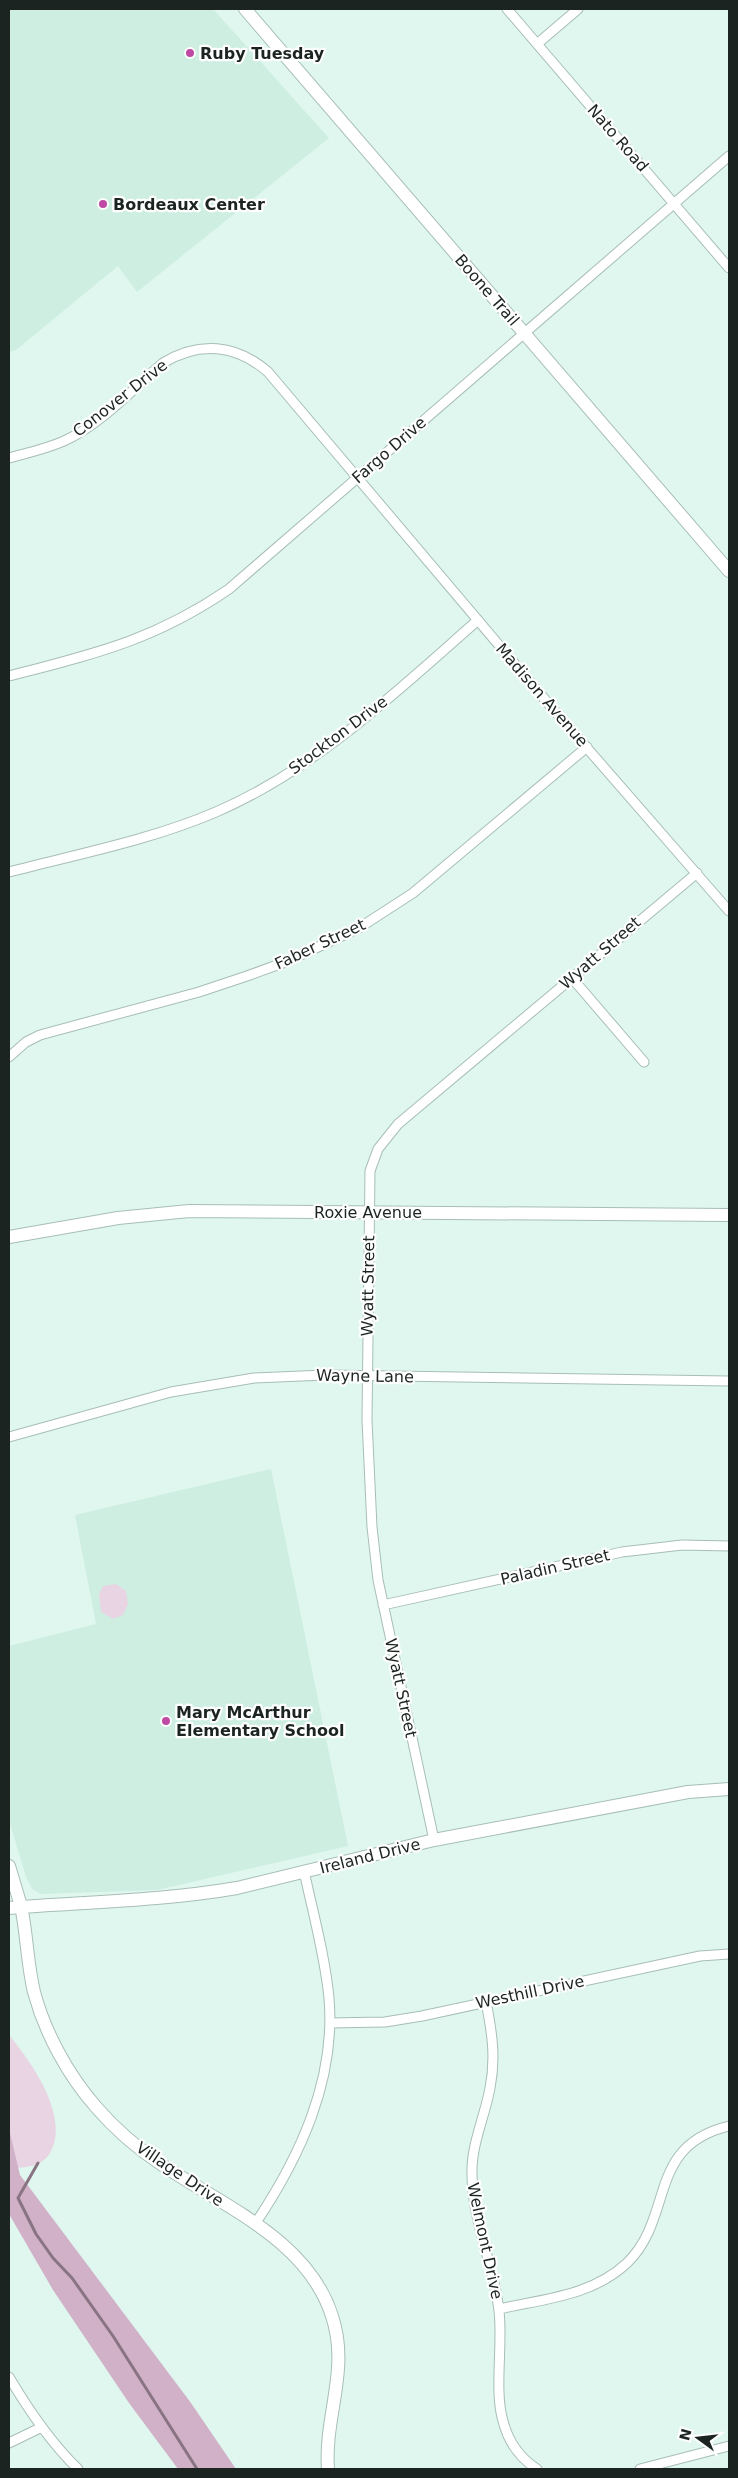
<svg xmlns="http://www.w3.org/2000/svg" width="738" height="2478" font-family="'DejaVu Sans',sans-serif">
<rect width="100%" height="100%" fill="#e0f7ef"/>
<!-- built -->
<path fill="#ceeee2" d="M9,9H213L329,138L137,292L118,266L16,350L9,352Z
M271,1469L348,1846L157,1890L41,1894L32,1889L26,1877L9,1820V1646L96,1624L75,1515Z"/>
<!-- green -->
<path fill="#e8d4e2" d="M116,1584L126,1591L128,1604L123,1615L113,1619L101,1612L99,1595L103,1586Z
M9,2035C32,2063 73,2120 48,2156C39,2167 22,2169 9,2167Z"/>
<!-- forest -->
<path fill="#d1b1c7" d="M9,2129L20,2175L191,2403L236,2469H178L129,2403L53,2290L9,2214Z"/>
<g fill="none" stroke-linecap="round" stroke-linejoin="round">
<!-- stream -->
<path stroke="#887482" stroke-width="3" d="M38,2163L18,2198L36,2234L53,2258L72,2278L113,2336L197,2469"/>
<!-- street casing -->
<g stroke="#a7beb6" stroke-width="11">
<path id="street" d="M507,9L729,268
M537,44L578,9
M9,458C27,453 46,449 64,441C101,424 132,390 163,363C199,341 236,344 268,372L553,709L729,911
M9,676C94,654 155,640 229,589L729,156
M9,872C78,854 151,840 216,812C316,769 397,691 478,620
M572,978L644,1062
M9,1057L26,1042L40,1035L199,992L247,976L288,961L359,928L413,893L587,747
M9,1437L171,1392L254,1378L325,1375L729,1381
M383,1605L622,1552L682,1545L729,1546
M434,1840L378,1580L372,1527L367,1420L370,1171L378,1149L398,1124L697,873
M486,2002C492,2032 496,2058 490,2088C485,2116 471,2145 472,2174C472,2221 494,2265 499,2311C503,2345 494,2391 503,2421C508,2441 520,2458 537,2469
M330,2023L385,2022L422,2016L700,1956L729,1954
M255,2224C300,2157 336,2080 329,1998C325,1956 313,1913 304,1871
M499,2309C543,2299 592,2296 627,2263C675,2216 646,2146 729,2126
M9,2377C28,2409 50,2442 78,2469
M9,2443L42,2427
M640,2469L729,2446"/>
</g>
<!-- secondary casing -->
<g stroke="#a7beb6" stroke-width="14">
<path id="secondary" d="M245,9L729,571
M9,1237L118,1218L189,1211L729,1215
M9,1866C13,1879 17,1893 21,1906C27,1934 27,1963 34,1992C45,2033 68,2075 96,2107C115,2129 137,2148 161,2164C223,2206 308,2240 332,2316C350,2370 324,2416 328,2469
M9,1908C85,1902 161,1901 237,1888L434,1840L688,1792L729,1789"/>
</g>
<!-- street -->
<use href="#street" stroke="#fff" stroke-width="9"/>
<!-- secondary -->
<use href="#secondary" stroke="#fff" stroke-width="12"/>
</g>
<!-- markers -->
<g fill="#be4aa3" stroke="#fefefe" stroke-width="2">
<circle cx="190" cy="53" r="5"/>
<circle cx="103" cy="204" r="5"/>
<circle cx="166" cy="1721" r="5"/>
</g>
<g text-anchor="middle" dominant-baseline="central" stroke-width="4.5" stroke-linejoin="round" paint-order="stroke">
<!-- poi labels -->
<g font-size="16" font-weight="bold" fill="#1c2421" stroke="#fefefe" text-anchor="start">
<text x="200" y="53">Ruby Tuesday</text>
<text x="113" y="204">Bordeaux Center</text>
<text x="176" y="1712">Mary McArthur<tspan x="176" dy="18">Elementary School</tspan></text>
</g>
<!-- street labels -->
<g font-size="16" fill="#1c2421" stroke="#fefefe">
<text transform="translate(618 138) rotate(49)">Nato Road</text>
<text transform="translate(487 290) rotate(49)">Boone Trail</text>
<text transform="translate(120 398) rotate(-38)">Conover Drive</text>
<text transform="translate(389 450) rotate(-41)">Fargo Drive</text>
<text transform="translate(542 695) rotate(49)">Madison Avenue</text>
<text transform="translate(338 735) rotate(-37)">Stockton Drive</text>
<text transform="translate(320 944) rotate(-25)">Faber Street</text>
<text transform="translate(600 953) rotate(-41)">Wyatt Street</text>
<text x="368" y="1212">Roxie Avenue</text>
<text transform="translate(368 1286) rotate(-89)">Wyatt Street</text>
<text transform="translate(365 1376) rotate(1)">Wayne Lane</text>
<text transform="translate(555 1567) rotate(-13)">Paladin Street</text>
<text transform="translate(401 1688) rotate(78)">Wyatt Street</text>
<text transform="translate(370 1856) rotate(-14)">Ireland Drive</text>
<text transform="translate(530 1992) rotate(-12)">Westhill Drive</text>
<text transform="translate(180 2174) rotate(34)">Village Drive</text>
<text transform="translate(485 2241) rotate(78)">Welmont Drive</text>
</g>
</g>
<!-- border -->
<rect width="738" height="2478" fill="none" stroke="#1c2421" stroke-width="20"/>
<!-- north arrow -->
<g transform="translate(698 2438) rotate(285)" stroke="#fefefe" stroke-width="4" paint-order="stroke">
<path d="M0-4L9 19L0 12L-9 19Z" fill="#1c2421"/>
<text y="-8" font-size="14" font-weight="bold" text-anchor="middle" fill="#1c2421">N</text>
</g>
</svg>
